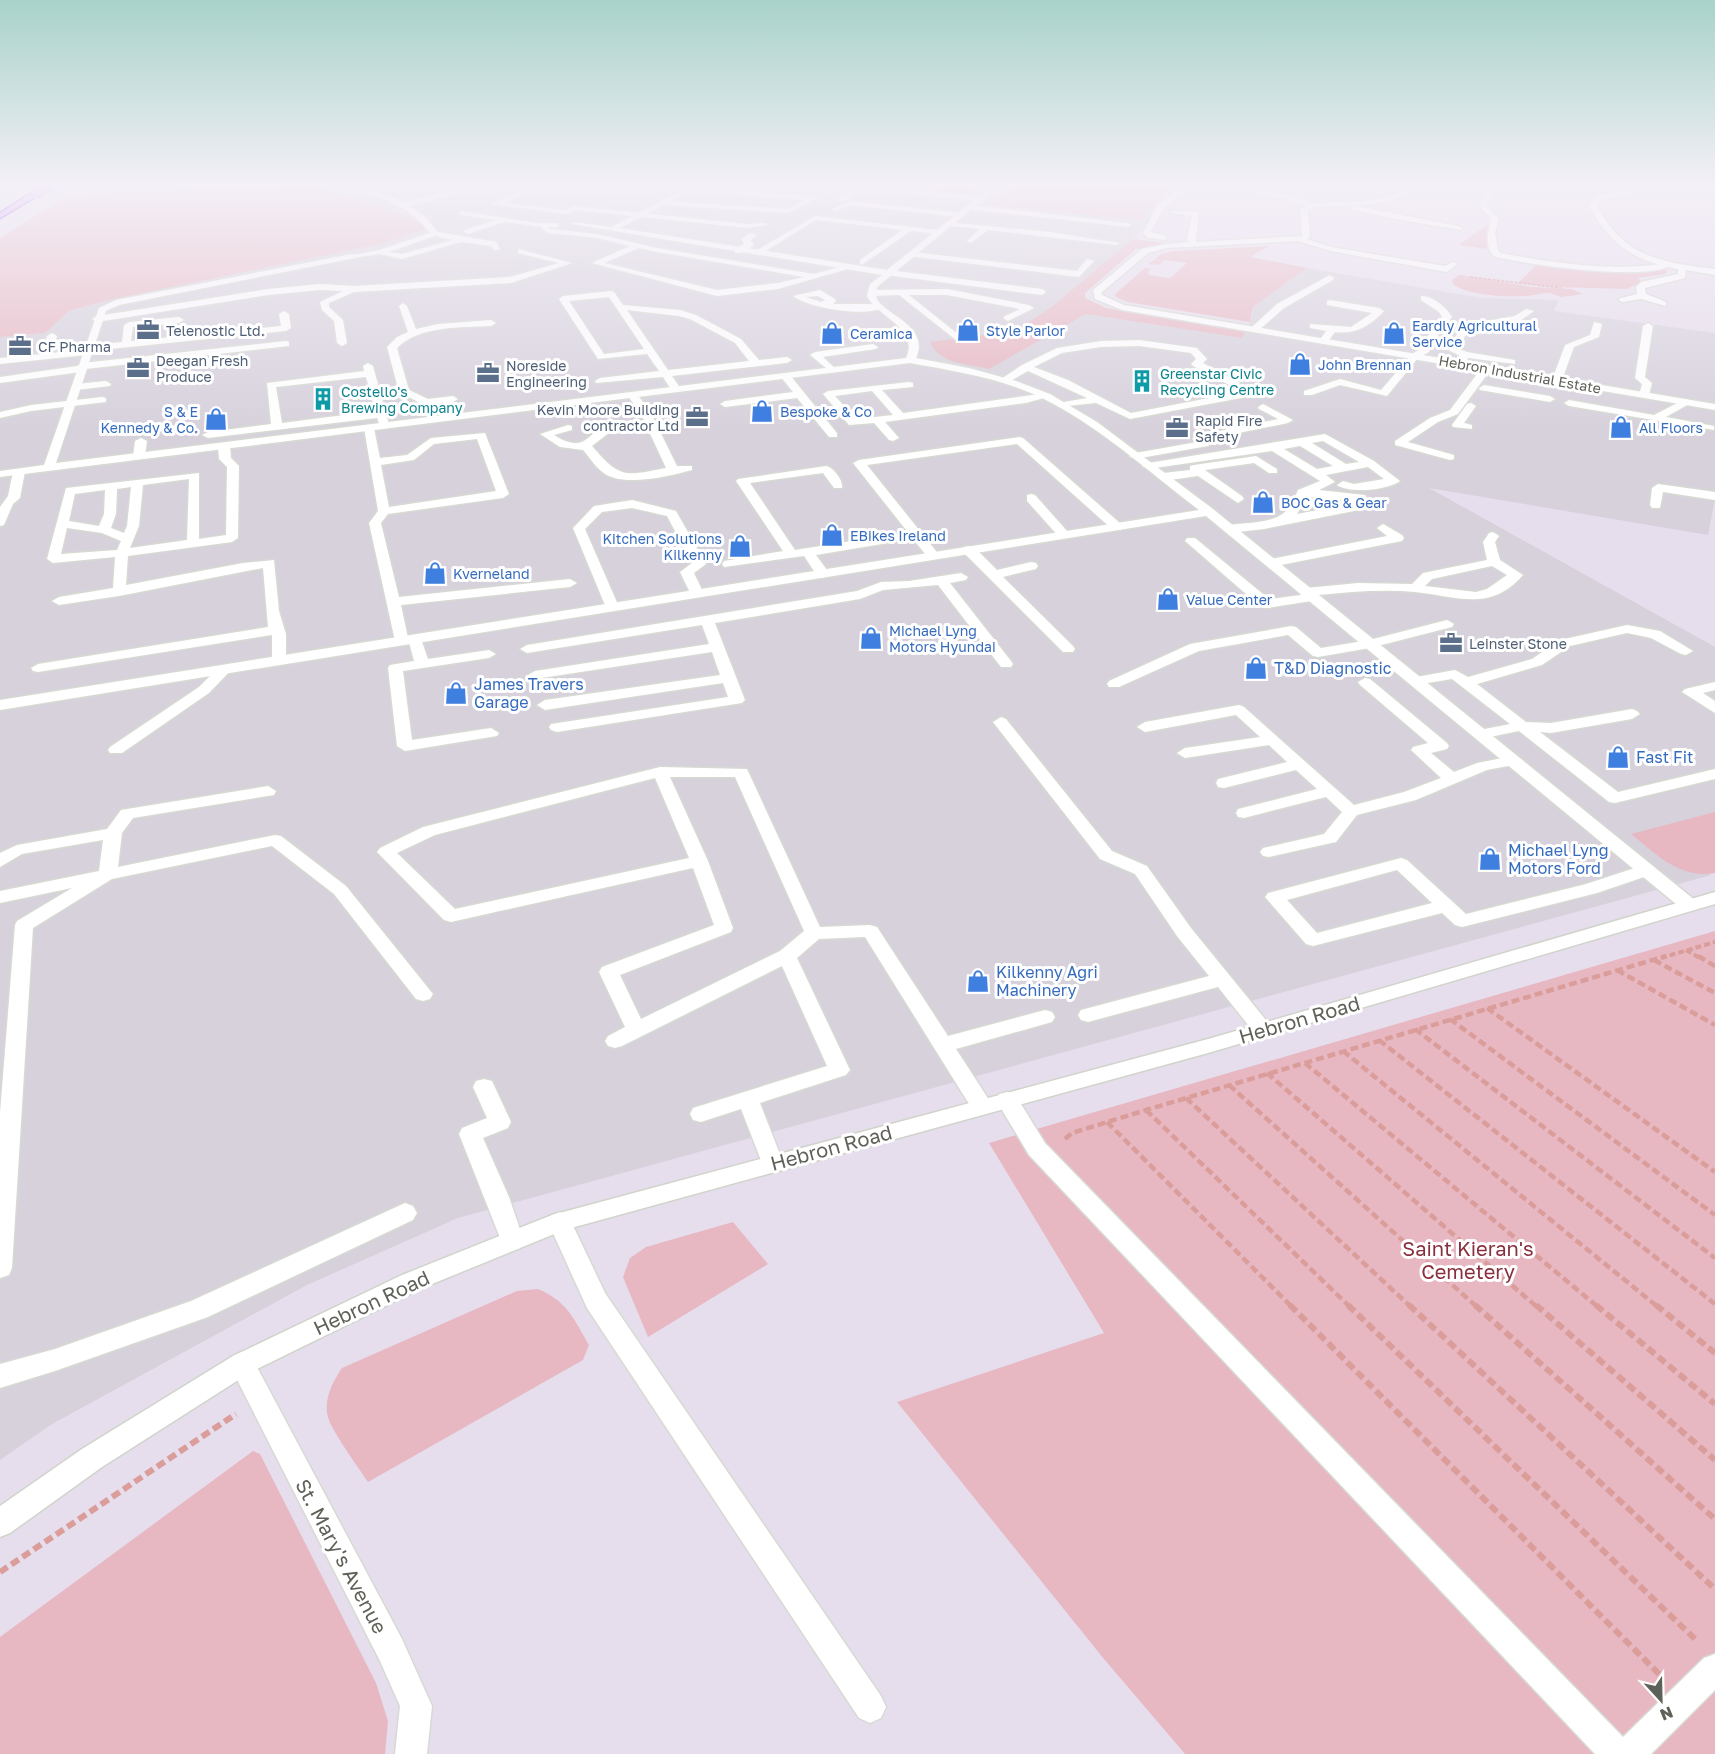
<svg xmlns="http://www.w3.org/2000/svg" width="1715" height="1754" font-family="'Golos Text',sans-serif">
<rect width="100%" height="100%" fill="#e6deed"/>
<!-- industrial -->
<path fill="#d6d1db" d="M355,184H1179L1133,239L1050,308L1242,338L1252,317L1253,307L1307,268L1481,298L1559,300L1554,311L1715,333V499L1708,535L1429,488L1715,647V870L1708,873L1711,875L458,1218L307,1285L52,1424L0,1460V337L45,333L69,311L105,301L379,244L408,216L312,186Z"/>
<!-- green -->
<path fill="#e7b8c2" d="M862,184H981L970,193Z
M1017,184H1177L1140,220L992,205Z
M312,186L408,216L428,228L379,244L105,301L69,311L45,333L0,337V238L71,194Z
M1491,222L1487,249L1459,245Z
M1133,239L1164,243L1136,249L1085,293V298L1106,308L1245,332L1242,338L1086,314L989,369C968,364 939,364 930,342L1015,331L1050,308Z
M1269,246L1250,257L1307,268L1253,307L1250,322L1128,302L1116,297L1115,294L1145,268L1151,269L1147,272L1149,273L1148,275L1170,278L1187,263L1164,260L1159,265L1149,264L1154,260L1161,261L1155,259L1161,254L1175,251Z
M1539,263L1666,270L1667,272L1665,274L1637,278L1642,281L1627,289L1555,287L1518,283Z
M1459,275L1533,287L1571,289L1583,294L1561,297C1545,289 1542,295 1526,296C1508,297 1468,296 1453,284L1452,280Z
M1715,812V873C1679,879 1656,854 1631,834Z
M1715,931V1754H1185L1104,1659L897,1402L1104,1333L989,1143Z
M733,1222L768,1264L648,1337L623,1277L630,1258L646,1247Z
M538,1289C567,1301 574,1319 589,1345L583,1360L368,1482C358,1467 331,1430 328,1417C323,1400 333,1381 342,1368L517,1291Z
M253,1451L260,1454L376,1683L388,1721L385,1754H0V1637Z"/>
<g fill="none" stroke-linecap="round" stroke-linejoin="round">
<!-- lane casing -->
<g stroke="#d6dad2" stroke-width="3">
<path id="lane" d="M480,184H493L409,206L424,216L438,232L497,242L500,250H494L491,246L461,242L402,259L380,254L352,258L348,256L379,250L430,233C413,209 386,198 358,192V188L385,194L404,202ZM435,236L452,240L402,254L389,252Z
M536,184H545L505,203L564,210L574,206L748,224L764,223L768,225L748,228L575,210L565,214L492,204Z
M820,184H828L817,191L791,187C800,182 811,190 820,184Z
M1185,184H1193L1163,209L1151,232L1166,236V240L1148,238L1143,233L1157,206Z
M1486,184H1494V194L1487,205L1499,219L1495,233L1498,251L1501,253C1554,263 1614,272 1668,263L1672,265C1645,282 1528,264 1495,257C1484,248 1488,231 1491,219L1479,205L1486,194Z
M855,185L981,197L985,199L981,201L859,189L845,201H839V197Z
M691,187L813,196L817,198L789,213L664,205L660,203L664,201L788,209L805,200L688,191Z
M850,201L961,213L965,215L961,217L851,205L836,211L832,209Z
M970,205L1128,223L1132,225L1128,227L967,209Z
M460,211L537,223H558V227H549L550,229L597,234L657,248L814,274L847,265L851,268L778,289L717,296L592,263L630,246L597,238L547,233L541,227L505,222L468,234L464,232L465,230L495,220L460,215ZM639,248L657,252L804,277L778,283L717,290L604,263Z
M815,216L939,230L943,232L939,234L911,231L863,264H860V260L902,230L816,220L759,255L752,253Z
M946,222L1050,232L1120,243L1116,245L988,230L971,243L967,241L980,229L949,226L945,224Z
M750,233L757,235L750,241L754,244L753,246L741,253H735V249L744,244L742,239Z
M518,249L572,263L511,283L354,292L329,303V307L343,320L347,343L342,346L337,343L334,321L322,310L320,302L343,291L320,290L268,295L97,322L92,319L97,316L268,289L320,284L354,286L510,277L559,263L518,253Z
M912,252L1077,271L1087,259L1094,261L1079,277L909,256L908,254Z
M888,270L1042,289L1046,292L1042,295L885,275V271Z
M1330,275L1334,278L1333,280L1284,308L1258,331H1252V327L1277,304Z
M947,289L1029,305L1034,308L1008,321L1003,318L1005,316L1020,309L947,295H909L959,335L961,337L956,340L899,295L871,296L867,293L871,290Z
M820,290L835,299L836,301L833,304H880L884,307C869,318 807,308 793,296ZM818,296L825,300L821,302L806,297Z
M611,291L614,292L623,305L680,310L696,315L741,339L759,360L787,357L792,360L787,363L672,376L681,389L676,392L672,391L663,377L596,383L595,381L600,378L659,371L647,354L598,359L559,299L563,296ZM609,297L644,349L604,354L569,301ZM627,310L679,316L690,319L735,343L749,361L668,370Z
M1421,296C1433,296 1446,307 1452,317L1434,341L1429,352L1418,358L1387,396L1340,385L1312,395H1304V391L1340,379L1381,390L1412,354L1422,348L1424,341L1442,317L1439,312L1421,300Z
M1330,300L1379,308L1384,311C1370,326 1355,335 1335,332L1327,343L1324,344L1319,341L1326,331L1310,328V324L1351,327L1372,313L1327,305V301Z
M403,303L407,306L416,329L438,324L491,320L496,323L491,326C460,328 421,325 397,348L409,390L428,399L453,396L458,399L453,402L433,404L438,420L437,422H429L422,404L399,392L387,347L397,337L408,332L399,306Z
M1526,309L1534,311L1521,320L1470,329L1457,348L1467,352L1515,360V364L1468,358L1464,366L1461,367L1456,364L1460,356L1446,349L1464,325L1515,316Z
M284,311L289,314L291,328L286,331L91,351L90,354L87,355L0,364V358L42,354L47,336L52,333L57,336L52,353L84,349L85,346L88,345L122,342L124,325L129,322L179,317L184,320L179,323L133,327L131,341L281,326L279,314Z
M1594,322L1602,324L1599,337L1574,347L1562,380L1553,382L1552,380L1565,345L1590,335Z
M1648,323L1653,326L1645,377L1652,383L1649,395L1644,398L1639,395L1642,384L1635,378L1643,326Z
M1139,340L1197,348L1207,359L1203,363L1239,382L1246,395L1241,398L1130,419L1096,403L1058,407V403L1087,398L1028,371L1007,383L998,381L1022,365L1057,348L1101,341ZM1139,346L1191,353L1196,359L1191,364L1193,366L1231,386L1235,393L1131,413L1068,380L1034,367L1062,353L1101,347Z
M286,341L289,342V346L86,369L81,372L0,383V377L77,366L82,363Z
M873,344L878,347L876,349L823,357L837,370L832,373L810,355L815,352Z
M368,363L373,366L389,424L388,426H380L377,418L208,438L202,435L208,432L271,424L267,383L364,371L363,366ZM366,377L375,411L282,423L276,387Z
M1483,366L1492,368L1458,414L1438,422L1408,442L1454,455V459L1450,460L1395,445V441L1430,418L1450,410Z
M785,373L789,374L837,433V437H829L797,398L725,407L720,404L725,401L793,392L780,376Z
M106,381L111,384L110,386L76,390L71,387L76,384Z
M909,382L913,383V387L882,390L903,413L1046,393L1051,396L1026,403L885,422L899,438L893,441L889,440L874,423L849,425L823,394L828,391ZM872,391L893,415L856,419L835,396Z
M1484,385L1550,396L1555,399L1550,402L1480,390L1479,388Z
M632,392L636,393L650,411L677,466H692V470C670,476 625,487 605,474C596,468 590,458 583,450L560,447L540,434L568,425L572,426V430L554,435C590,458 588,424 610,428V432L592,446C620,479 625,476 666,468L640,412L627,395Z
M102,397L106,398V402L31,411L0,418V412L31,405Z
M1685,399L1690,402L1689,404L1666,417L1714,426V430L1569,406L1564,403L1569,400L1654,415Z
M1471,403L1476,406L1464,423L1472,425V429L1453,427L1452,425L1467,404Z
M1263,404L1293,420L1288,423L1209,439L1214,443L1208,446L1135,459L1129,456L1135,453L1197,442L1193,438L1195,436L1278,419L1259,409L1258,407Z
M369,425L374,428L380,458L407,455L431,438L485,433L509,494L503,498L388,514L381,523L399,597L570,579L577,583L570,587L401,605L408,638L415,635L420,636L428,659L489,650L496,654L489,658L403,671L412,740L491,728L499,733L497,736L405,751L397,746L388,668L390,665L414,661L409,642L402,645L395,641L369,523L378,511L364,428ZM477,439L496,491L389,507L381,465L414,460L434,444Z
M1325,434L1374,461L1400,481C1389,490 1349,494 1337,485L1343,481L1354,484L1384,479L1368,467L1326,475L1335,482L1319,490L1365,495L1367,498L1364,509L1264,529L1230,533L1224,529L1226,526C1246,521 1274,526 1289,508C1293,503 1295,496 1298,490L1320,481L1272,451L1148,469L1142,466L1148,463ZM1323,441L1359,462L1346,464L1312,443ZM1300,446L1333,466L1317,469L1284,449ZM1307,497L1355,501L1354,503L1297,514Z
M1019,437L1023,438L1121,524L1123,527L1121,530H1113L1017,444L867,465L940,556L939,559H929L853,463L859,460Z
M141,438L147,441L145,456L139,459L133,456L135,441Z
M224,443L230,446L231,458L239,466L238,538L232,542L128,556L126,585L243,563L274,560L279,611L286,634V661L284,664H274L272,661V635L38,672L33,671L31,668L38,664L268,627L263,568L119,596L59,605L52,601L59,597L113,588L115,557L53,563L47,559L66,488L199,473V539L226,535L227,467L219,459L218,446ZM189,479L187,540L130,548L139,526L143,485ZM131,487L127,526L124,533L111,528L116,514L117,489ZM105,490L104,514L99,526L69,521L75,494ZM67,528L102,533L121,541L117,550L61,554Z
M1256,456L1277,469V473H1269L1254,463L1205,470L1242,496L1244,499L1238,503L1198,476L1163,481L1157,477L1163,473L1190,470V466L1194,465Z
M826,466C833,467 844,481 842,488H834L823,473L750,483L795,550L884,536L890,540L888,543L816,555L830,574L823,578L818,577L804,556L724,567L722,564L724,561L783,551L736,481L738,479Z
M19,469L25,472L20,498L13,504L4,525L0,526V507L8,496L13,472Z
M1658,484L1715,492V500L1663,492L1660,508H1652L1650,505L1652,488Z
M1031,494L1035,495L1068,532L1070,535L1068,538H1060L1027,501V495Z
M632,500L676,511L706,564L694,573L704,594L702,597H692L680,572L692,563L667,516L632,508L602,512L585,529L619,607L612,611L607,610L573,528L594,506Z
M1383,524L1402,535L1404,538L1402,541L1271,567L1264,563L1271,559L1387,536L1377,528Z
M1493,532L1499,536L1495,542L1500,560L1523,575C1490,613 1457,596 1415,592C1383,589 1350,592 1318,595V600L1266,608L1261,607L1185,541L1187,538H1195L1269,599L1301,595L1299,592L1301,589L1306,588L1358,583L1412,584L1423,573L1487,560L1483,542L1489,533ZM1492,566L1507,575L1487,589L1476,592L1425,586L1432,579Z
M969,546L974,547L997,570L1031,562L1036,563L1038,566L1036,569L1003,577L1073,646L1075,649L1073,652H1063L964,553L963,550L964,547Z
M961,573L968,577L966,580L950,583L1011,661L1013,664L1011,667H1001L938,585L883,590L860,599L715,623L745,700L742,703L557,732L551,730L549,727L551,724L728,697L723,683L545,710L537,705L545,700L720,675L712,652L535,679L528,675L535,671L709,644L702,625L527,653L520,649L527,645L857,591L881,582L909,581Z
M1447,620L1454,624L1452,627L1370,648L1318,657L1313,656L1288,635L1199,651L1119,687H1109L1107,684L1109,681L1190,644L1291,626L1296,627L1321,648L1369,640Z
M1627,625L1660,631L1693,651L1686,655L1681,654L1651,638L1627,633L1570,646L1542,665L1477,684L1526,722L1551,723L1632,709L1637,711L1640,714L1632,719L1551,733L1540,732L1618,792L1715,769V779L1615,803L1609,802L1519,731L1480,739L1474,737L1472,734L1474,731L1510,724L1452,679L1416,685L1409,681L1416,677L1455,670L1468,677L1532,659L1560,640Z
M225,665L232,669L209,693L122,753H110L108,750L110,747L199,687L220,666Z
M1365,678L1370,679L1447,743L1449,746L1447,749L1431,753L1454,772L1477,763L1513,756L1521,761L1519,764L1487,770L1416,800L1357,815L1336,842L1269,857L1263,856L1260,852L1263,848L1324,834L1342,812L1326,797L1244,818L1238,817L1236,813L1238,809L1317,789L1296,770L1224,788L1218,787L1216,783L1218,779L1287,762L1269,745L1185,758L1177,753L1185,748L1260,737L1236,715L1145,732L1137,727L1145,722L1239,705L1244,707L1354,805L1404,792L1441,778L1411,750L1413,747L1428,743L1360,685L1358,682Z
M1715,682V690L1703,693L1715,701V713L1682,692L1685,689Z
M1001,717L1006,719L1112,851L1147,866L1191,928L1270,1025L1273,1030L1270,1035L1263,1037L1256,1035L1218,987L1088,1022L1081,1020L1078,1015L1081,1010L1209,976L1177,936L1135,874L1100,859L993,722Z
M660,767L747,769L820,927L870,925L877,927L948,1036L1045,1010L1052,1012L1055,1017L1052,1022L956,1049L993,1106L990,1112L982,1114L974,1112L865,937L819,939L797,958L850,1070L846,1075L760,1103L783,1162L780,1168L772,1171L764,1168L741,1109L701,1122L693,1120L690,1114L693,1108L827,1066L782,966L622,1046L615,1048L608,1046L605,1041L608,1036L625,1027L599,972L602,967L714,925L693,868L451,922L444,920L377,852L380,848L423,827ZM670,777H735L804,931L780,951L641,1019L620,975L731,932L733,928L708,861ZM655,778L689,858L455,909L397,853L435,835Z
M268,786L276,791L274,795L133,818L122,833L118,867L275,835L281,836L346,886L433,994L430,999L423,1001L416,999L334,894L272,846L112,879L33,928L12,1268L9,1275L0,1278V1113L15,925L17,921L72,888L0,903V891L99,871L103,840L22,854L0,867V853L17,845L107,829L121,810Z
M1401,858L1407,860L1466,914L1586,884L1647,864L1653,866L1656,870L1653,874L1597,893L1462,927L1455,925L1442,913L1313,946L1306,944L1265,897L1268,893ZM1397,870L1432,903L1317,933L1287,900Z
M484,1079L492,1081L511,1122L508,1128L483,1138L509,1197L524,1241L520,1248L512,1251L504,1248L459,1134L462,1128L487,1118L473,1087L476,1081Z
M1007,1092L1015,1094L1045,1143L1623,1737L1704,1658L1715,1654V1690L1651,1754H1595L1029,1155L996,1100L999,1094Z
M405,1203L413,1206L417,1213L413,1220L208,1317L55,1371L0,1388V1364L55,1349L191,1301Z"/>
</g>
<!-- street casing -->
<g stroke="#d6dad2" stroke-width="3">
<path id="street" d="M695,184H704L620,228L887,270L994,184H1002L877,287C877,288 875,296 876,296C878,313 932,324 916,358L969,368L1016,381L1050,394L1097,422L1213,509L1696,901L1698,905L1696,909H1682L1206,516L0,710V700L1199,510C1149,472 1099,426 1042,398C1001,378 954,371 910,363L0,477V471L44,465L99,308L116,300L352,254L356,256L355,258L119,305L106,311L56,463L906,358C920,328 877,317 867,296L870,284L882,275L571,224L575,222L611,227Z
M1207,184H1223L1291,196L1313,203L1375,200L1407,190L1405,187L1394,184H1411L1415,191L1390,201L1357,206L1458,226L1462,228L1461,230L1400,220L1350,209V206L1314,207L1308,211L1310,237L1307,239L1331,247L1445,266L1453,262L1457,264L1447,272L1330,251L1298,241L1166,248L1148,253L1101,293L1102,295L1124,305L1715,404V410L1122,310L1095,299L1093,290L1142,249L1166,244L1189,242L1187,239L1192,216L1171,213L1172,211L1199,212L1196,242L1302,236L1300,210L1306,205L1290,200Z
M1630,189H1715V193H1630L1602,200L1597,206C1625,258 1661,262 1715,269V275L1686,270L1685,278L1645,288L1646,294L1666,302V306L1641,299L1622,302L1618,299L1637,294L1636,287L1641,282L1678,274V269C1634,261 1610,245 1589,206L1596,196Z
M560,1212L568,1215L605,1293L881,1696L886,1707L881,1718L870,1723L859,1718L587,1308L548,1222L552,1215Z
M242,1352L251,1356L402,1639L427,1695L432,1706L427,1754H395L400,1706L380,1661L229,1364L233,1356Z"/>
</g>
<!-- secondary casing -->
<g stroke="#d0d4ca" stroke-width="3">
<path id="secondary" d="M1715,892V904L1208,1053L564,1230L420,1289L251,1372L102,1467L10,1533L0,1537V1506L82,1449L233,1356L402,1275L552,1215L1208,1039Z"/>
</g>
<!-- highway casing -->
<g stroke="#6f00eb" stroke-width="3">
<path id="highway" d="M33,192L40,194L0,218V213Z"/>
</g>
<!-- path-far3 -->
<path stroke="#da9d9a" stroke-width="1.5" stroke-dasharray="3 1.5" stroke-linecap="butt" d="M1470,277L1561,288"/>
<!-- path-far2 -->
<path stroke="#da9d9a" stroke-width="4" stroke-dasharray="6 3" stroke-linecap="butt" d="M1686,950L1700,958
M1661,958L1715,942"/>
<!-- path-far1 -->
<path stroke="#da9d9a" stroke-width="4.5" stroke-dasharray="8 4" stroke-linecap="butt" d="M1698,956L1715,966
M1654,960L1715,993
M1617,970L1715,1025
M1487,1008L1715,1172
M1450,1019L1715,1215
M1415,1029L1715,1258
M1379,1040L1715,1304
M1343,1051L1658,1307
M1305,1063L1598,1307
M1267,1073L1537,1307
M1229,1085L1477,1307
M1186,1098L1411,1307
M1146,1110L1350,1307
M1107,1122L1292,1307
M1065,1139L1072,1133L1146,1110L1666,956"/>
<!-- path -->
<path stroke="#da9d9a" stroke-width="6" stroke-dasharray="9 4.5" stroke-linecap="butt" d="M1290,1305L1660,1675
M1348,1305L1697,1641
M1409,1305L1715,1589
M1475,1305L1715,1519
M1536,1305L1715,1460
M1596,1305L1715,1404
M1656,1305L1715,1353
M0,1572L236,1414"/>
<!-- lane -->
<use href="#lane" fill="#fff" fill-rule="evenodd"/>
<!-- street -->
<use href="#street" fill="#fff" fill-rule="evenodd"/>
<!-- secondary -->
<use href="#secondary" fill="#fff" fill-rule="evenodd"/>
<!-- highway -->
<use href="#highway" fill="#c583ff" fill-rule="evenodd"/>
<!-- rail -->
<path stroke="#aeafad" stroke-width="2" stroke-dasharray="1 3" stroke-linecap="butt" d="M0,186L140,184"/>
<!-- highway-bridge casing -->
<g stroke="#6f00eb" stroke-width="10" stroke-linecap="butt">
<path id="highway-bridge" d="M36,194L52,184"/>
</g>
<!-- highway-bridge -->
<use href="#highway-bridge" stroke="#c583ff" stroke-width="8"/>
</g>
<!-- sky -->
<linearGradient id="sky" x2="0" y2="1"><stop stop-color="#a8d2ca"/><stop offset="0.43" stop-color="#f4f0f7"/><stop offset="1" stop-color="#f4f0f7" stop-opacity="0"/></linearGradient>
<rect width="1715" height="430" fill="url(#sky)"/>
<!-- icons -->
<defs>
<g id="office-bare" transform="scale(1.8)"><path d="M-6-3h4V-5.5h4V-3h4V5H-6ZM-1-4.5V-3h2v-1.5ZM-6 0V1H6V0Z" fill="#5c6f8a" stroke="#fff" stroke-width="2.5" paint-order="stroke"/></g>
<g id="shop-bare" transform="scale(1.8)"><path d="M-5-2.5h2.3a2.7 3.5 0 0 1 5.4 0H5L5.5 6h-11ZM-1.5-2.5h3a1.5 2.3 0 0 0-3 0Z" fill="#3f7fe0" stroke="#fff" stroke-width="2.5" paint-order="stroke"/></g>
<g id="building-bare" transform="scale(1.8)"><path d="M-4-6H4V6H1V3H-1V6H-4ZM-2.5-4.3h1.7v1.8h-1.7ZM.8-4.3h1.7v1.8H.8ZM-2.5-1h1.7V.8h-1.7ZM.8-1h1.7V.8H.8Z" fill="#0f9aa8" stroke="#fff" stroke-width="2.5" paint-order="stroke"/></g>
</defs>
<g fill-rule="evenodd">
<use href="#office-bare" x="148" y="330"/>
<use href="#shop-bare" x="968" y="330"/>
<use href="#shop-bare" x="832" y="333"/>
<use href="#shop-bare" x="1394" y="333"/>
<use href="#office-bare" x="20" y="346"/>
<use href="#shop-bare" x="1300" y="364"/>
<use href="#office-bare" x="138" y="368"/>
<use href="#office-bare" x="488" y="373"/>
<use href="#building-bare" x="1142" y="381"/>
<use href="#building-bare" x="323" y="399"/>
<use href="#shop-bare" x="762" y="411"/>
<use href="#office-bare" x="697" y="417"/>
<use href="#shop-bare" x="216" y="419"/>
<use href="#shop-bare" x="1621" y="427"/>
<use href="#office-bare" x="1177" y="428"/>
<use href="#shop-bare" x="1263" y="502"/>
<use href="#shop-bare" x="832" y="535"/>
<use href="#shop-bare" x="740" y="546"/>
<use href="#shop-bare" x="435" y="573"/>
<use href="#shop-bare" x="1168" y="599"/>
<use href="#shop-bare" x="871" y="638"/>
<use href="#office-bare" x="1451" y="643"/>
<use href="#shop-bare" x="1256" y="668"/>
<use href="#shop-bare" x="456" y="693"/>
<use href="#shop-bare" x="1618" y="757"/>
<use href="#shop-bare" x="1490" y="859"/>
<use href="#shop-bare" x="978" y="981"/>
</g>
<g text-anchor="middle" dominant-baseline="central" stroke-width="6" stroke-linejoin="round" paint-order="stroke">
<!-- far-shop labels -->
<g font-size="14" fill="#366cbe" stroke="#fff" text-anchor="start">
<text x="1412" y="325">Eardly Agricultural<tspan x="1412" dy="16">Service</tspan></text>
<text x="986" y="330">Style Parlor</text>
<text x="850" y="333">Ceramica</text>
<text x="1318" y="364">John Brennan</text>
<text x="198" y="411" text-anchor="end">S &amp; E<tspan x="198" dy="16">Kennedy &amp; Co.</tspan></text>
<text x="780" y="411">Bespoke &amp; Co</text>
<text x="1639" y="427">All Floors</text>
<text x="1281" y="502">BOC Gas &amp; Gear</text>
<text x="850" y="535">EBikes Ireland</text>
<text x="722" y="538" text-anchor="end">Kitchen Solutions<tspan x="722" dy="16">Kilkenny</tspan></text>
<text x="453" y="573">Kverneland</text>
<text x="1186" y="599">Value Center</text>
<text x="889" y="630">Michael Lyng<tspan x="889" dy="16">Motors Hyundai</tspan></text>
</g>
<!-- far-service labels -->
<g font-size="14" fill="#4e5e75" stroke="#fff" text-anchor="start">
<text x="166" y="330">Telenostic Ltd.</text>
<text x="38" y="346">CF Pharma</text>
<text x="156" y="360">Deegan Fresh<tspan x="156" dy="16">Produce</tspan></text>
<text x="506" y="365">Noreside<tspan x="506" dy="16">Engineering</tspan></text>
<text x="679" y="409" text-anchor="end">Kevin Moore Building<tspan x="679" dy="16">contractor Ltd</tspan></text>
<text x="1195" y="420">Rapid Fire<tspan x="1195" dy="16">Safety</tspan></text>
<text x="1469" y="643">Leinster Stone</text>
</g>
<!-- far-culture labels -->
<g font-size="14" fill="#0d838f" stroke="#fff" text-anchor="start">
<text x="1160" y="373">Greenstar Civic<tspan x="1160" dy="16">Recycling Centre</tspan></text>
<text x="341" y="391">Costello's<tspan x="341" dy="16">Brewing Company</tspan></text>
</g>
<!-- far-street labels -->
<g font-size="14" fill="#5e6158" stroke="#fff">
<text transform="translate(1520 374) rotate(10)">Hebron Industrial Estate</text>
</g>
<!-- shop labels -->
<g font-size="16" fill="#366cbe" stroke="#fff" text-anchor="start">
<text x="1274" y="668">T&amp;D Diagnostic</text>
<text x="474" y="684">James Travers<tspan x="474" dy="18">Garage</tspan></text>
<text x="1636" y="757">Fast Fit</text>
<text x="1508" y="850">Michael Lyng<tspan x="1508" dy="18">Motors Ford</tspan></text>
<text x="996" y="972">Kilkenny Agri<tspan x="996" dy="18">Machinery</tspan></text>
</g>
<!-- near-street labels -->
<g font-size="20" fill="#5e6158" stroke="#fff">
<text transform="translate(1299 1019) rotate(-16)">Hebron Road</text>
<text transform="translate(831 1147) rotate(-15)">Hebron Road</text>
<text transform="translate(371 1302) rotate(-25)">Hebron Road</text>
<text transform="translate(342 1556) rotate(62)">St. Mary's Avenue</text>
</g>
<!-- near-park labels -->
<g font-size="20" fill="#892f3e" stroke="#fff">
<text x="1468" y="1248">Saint Kieran's<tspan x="1468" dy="23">Cemetery</tspan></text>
</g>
</g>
<!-- north arrow -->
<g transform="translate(1661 1700) rotate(158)" stroke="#ffffff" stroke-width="4.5" paint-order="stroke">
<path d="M0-4.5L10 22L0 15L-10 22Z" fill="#5e6158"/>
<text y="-9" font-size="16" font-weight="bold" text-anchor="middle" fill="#5e6158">N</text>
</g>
</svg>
